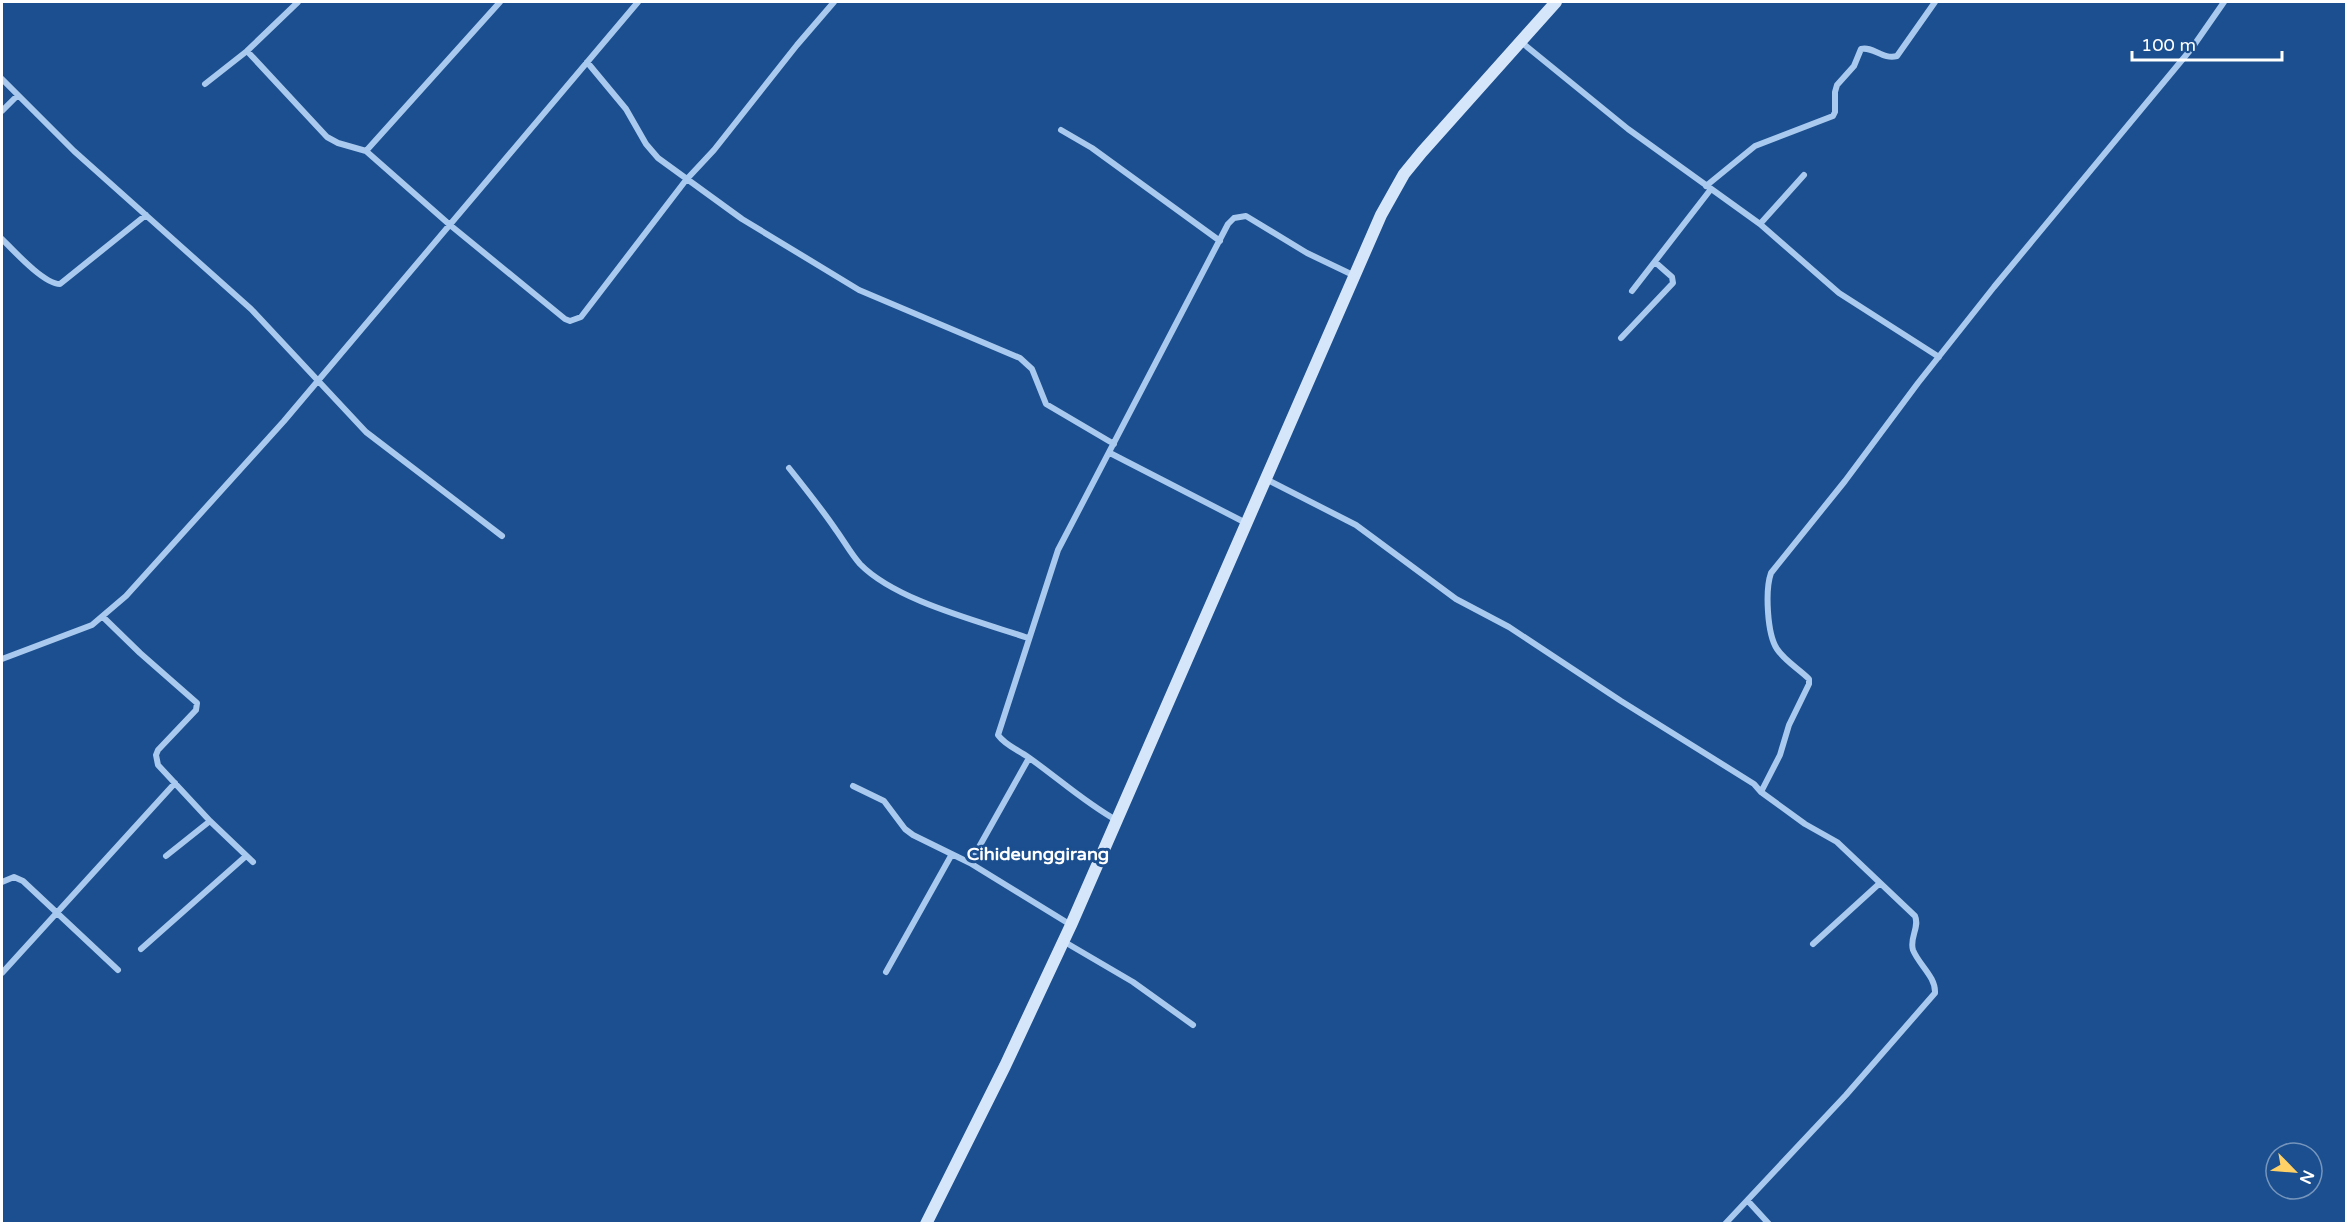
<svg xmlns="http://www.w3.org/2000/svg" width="2348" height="1225" font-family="'Varela Round',sans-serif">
<rect width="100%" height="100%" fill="#1b4f8f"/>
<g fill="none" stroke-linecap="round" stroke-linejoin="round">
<!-- minor -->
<path stroke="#a9c9ee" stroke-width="6" d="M1520,41L1628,129L1760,224L1839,293L1939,357
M247,51L327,137L338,143L366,151L450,225L565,319L570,321L581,317L686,180L714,150L797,45L834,2
M587,62L626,109L646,144L658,158L742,219L859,290L1020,358L1032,369L1046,404L1114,444
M2,79L74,151L251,309L366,432L502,536
M205,84L247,51L298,2
M2,111L18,95
M1061,130L1092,148L1220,241
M366,151L500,2
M1706,186L1755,146L1833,116L1835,112V92L1837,85L1854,66L1861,49C1873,46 1883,60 1897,56L1935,2
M1760,224L1804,175
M2,239C14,251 44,284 60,284L146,215
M1632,291L1711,189
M1621,338L1673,283L1672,277L1655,262
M1110,453L1246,523
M789,468C805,488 821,508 836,530C844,541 851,554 860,564C896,601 979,621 1028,638
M1266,479L1356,525L1456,599L1509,627L1621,701L1754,784L1761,792L1780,755L1789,725L1809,684V679C1799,669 1785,661 1777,649C1767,634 1765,590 1771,573L1845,481L1918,383L1994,287L2192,48L2224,2
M103,617L140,653L197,703L196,710L158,750L156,755L158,765L210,821L253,862
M2,659L92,625L126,596L284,421L638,2
M853,786L884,801L905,829L913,835L970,863L1071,925
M1116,820C1084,802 1058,778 1028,757C1018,750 1005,745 998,735L1058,550L1228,224L1234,218L1246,216L1307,253L1353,275
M166,856L210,821
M970,863L1029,758
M2,882L14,877L23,881L118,970
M1063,941L1133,982L1193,1025
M1813,944L1880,883
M141,949L246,856
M886,972L952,854
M2,973L175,783
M1748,1201L1769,1224
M1725,1224L1846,1095L1935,993C1936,977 1919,965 1913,950C1909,938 1920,927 1915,916L1837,842L1805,824L1761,792"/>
<!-- secondary -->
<path stroke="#d6e6fa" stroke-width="12" d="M926,1224L1005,1066L1071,925L1381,215L1404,174L1422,152L1556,2"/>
</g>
<g text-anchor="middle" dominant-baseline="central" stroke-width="6" stroke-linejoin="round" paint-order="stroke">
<!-- quarter labels -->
<g font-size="18" font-weight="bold" fill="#fff" stroke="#1b4f8f">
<text x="1038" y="854">Cihideunggirang</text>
</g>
</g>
<!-- border -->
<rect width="2348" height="1225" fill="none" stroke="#ffffff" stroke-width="6"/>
<!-- north arrow -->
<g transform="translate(2294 1171) rotate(115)"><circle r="28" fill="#1b4f8f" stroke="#7695bc" stroke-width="1.5"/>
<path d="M0-4.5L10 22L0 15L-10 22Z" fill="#ffd166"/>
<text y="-9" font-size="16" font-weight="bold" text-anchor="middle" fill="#ffffff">N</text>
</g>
<!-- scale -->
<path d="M2132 51v9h150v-9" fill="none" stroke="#ffffff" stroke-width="3"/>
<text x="2141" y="51" font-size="18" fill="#ffffff" stroke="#1b4f8f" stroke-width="4.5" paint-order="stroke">100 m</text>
</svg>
